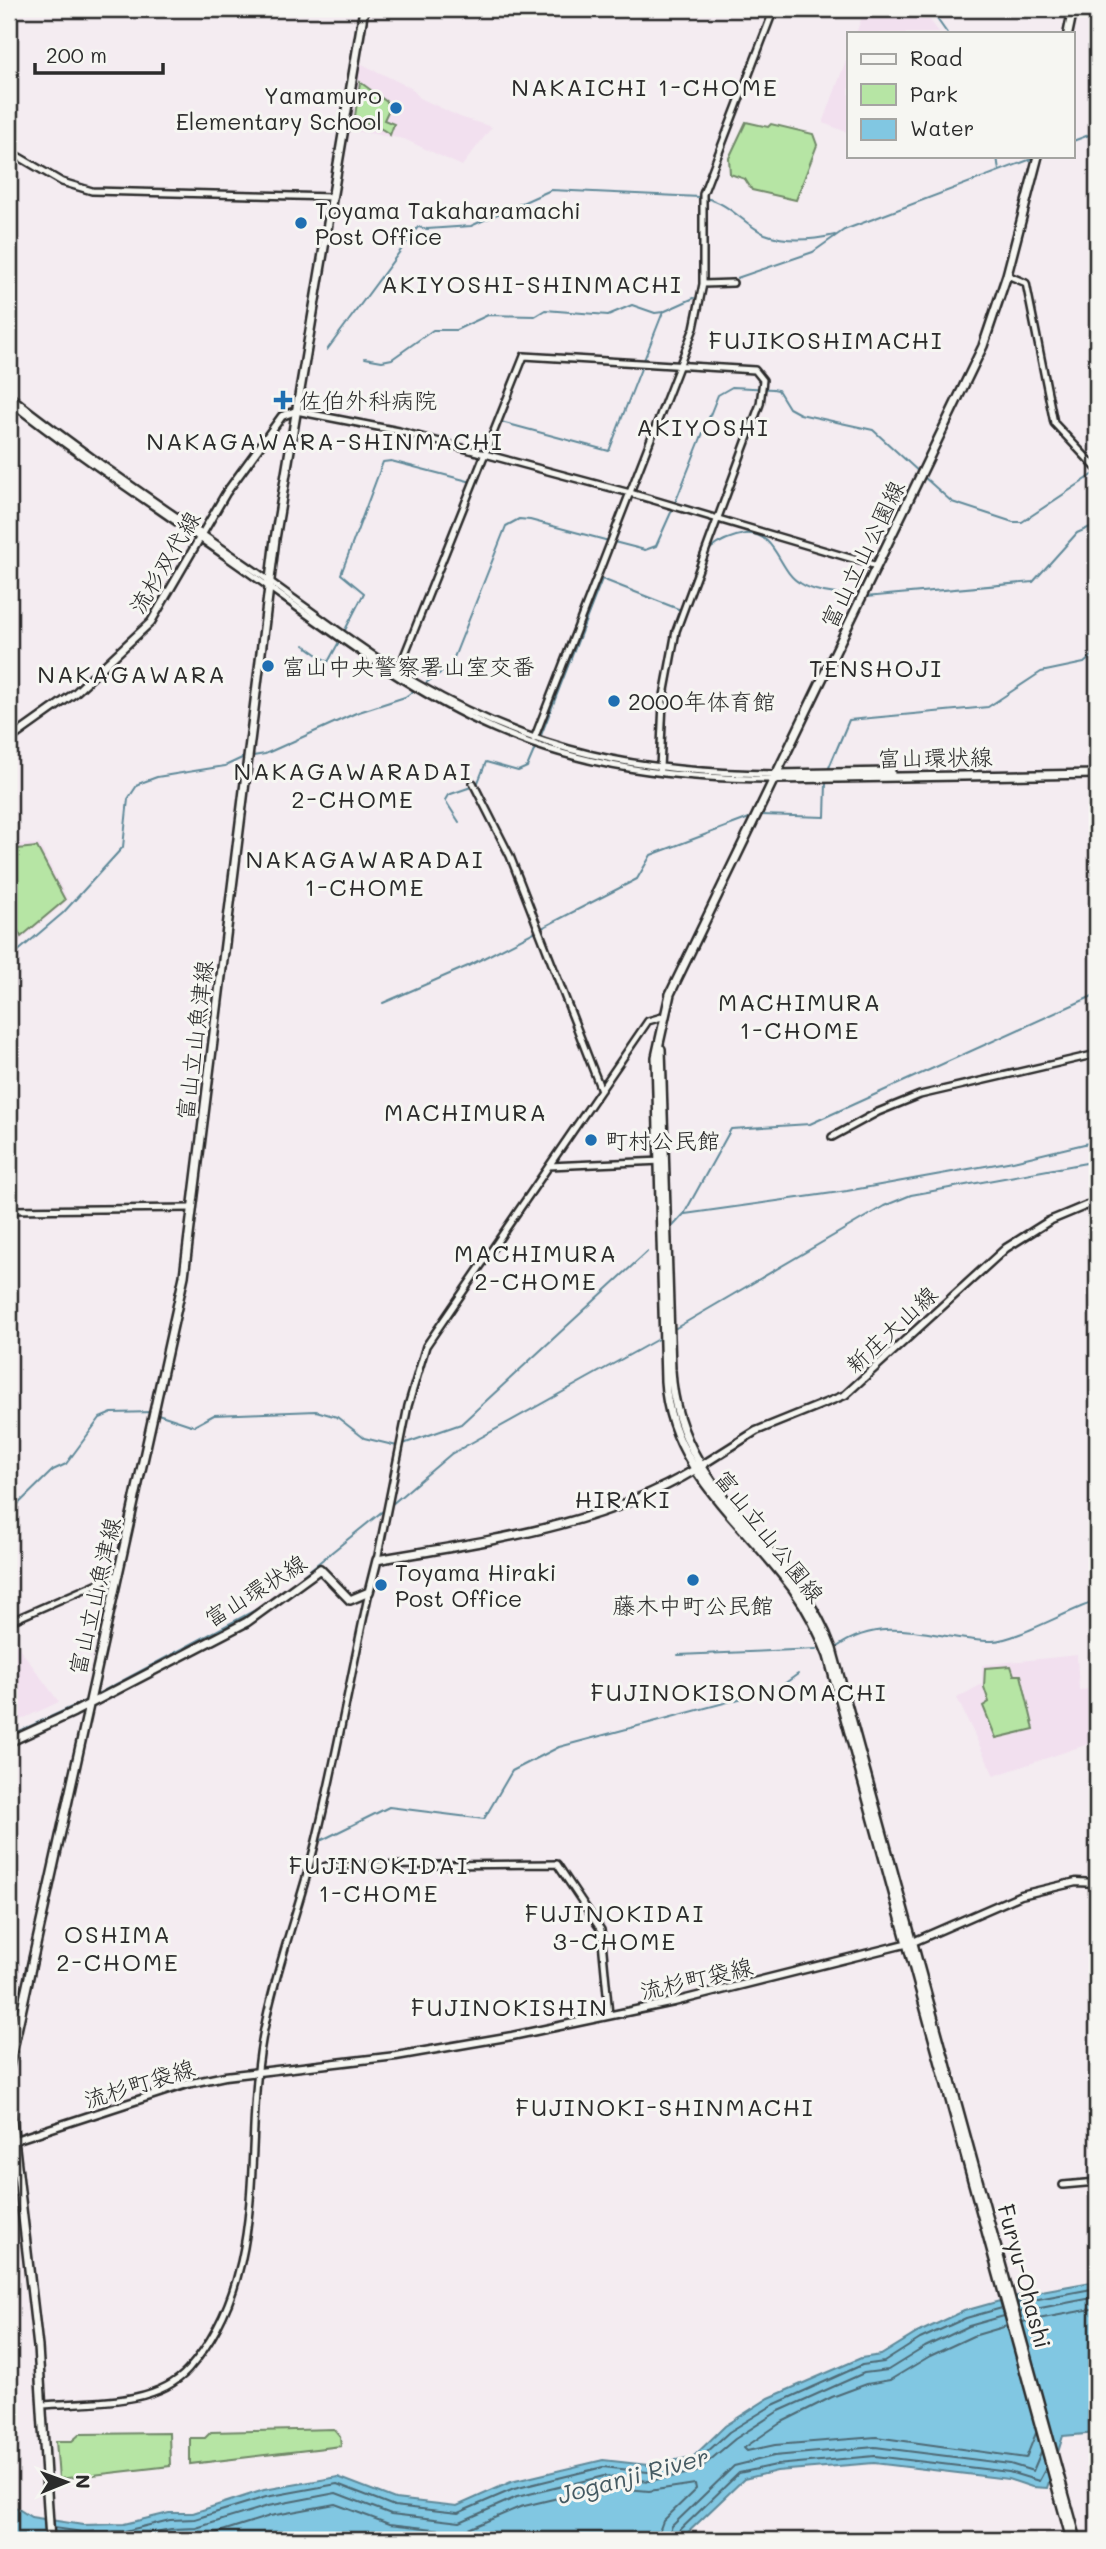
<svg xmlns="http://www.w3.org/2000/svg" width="1106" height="2549" font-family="Mali,'Klee One',sans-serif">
<rect width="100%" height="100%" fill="#f4ecf1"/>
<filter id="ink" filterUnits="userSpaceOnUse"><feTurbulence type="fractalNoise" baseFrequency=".0143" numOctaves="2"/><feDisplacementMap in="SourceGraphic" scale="14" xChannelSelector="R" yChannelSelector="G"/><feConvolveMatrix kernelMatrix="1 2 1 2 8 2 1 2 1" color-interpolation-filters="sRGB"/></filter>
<g filter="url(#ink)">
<!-- built -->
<path fill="#f2e0ef" d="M865,9H921L940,33H856Z
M849,52V133L823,123Z
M360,63L411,88L420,98L460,117L492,127L462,166L404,139L349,130Z
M18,844H39L68,900L9,950V848Z
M9,1634L59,1702L9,1725V1633Z
M1077,1655L1079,1690L1091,1689L1097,1741L994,1776L957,1698L982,1684V1665Z"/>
<!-- green -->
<path fill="#b6e5a4" stroke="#708868" stroke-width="2" d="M360,82L391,105L384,120L394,124L390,135C379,124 366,126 355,116Z
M746,122L768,127L771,124L813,134L817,145L796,200L752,190L745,179L730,174L729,158Z
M37,847L65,900L21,937L9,912V853L17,849Z
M1011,1666L1014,1675H1021L1034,1729L996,1738L983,1706L989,1702L984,1687L985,1668Z
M334,2429L340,2436L341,2446L190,2464V2438H205L211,2432Z
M169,2433L170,2466L59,2479L56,2441H72L80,2434Z"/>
<!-- water -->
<path fill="#81c7e2" stroke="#5f8999" stroke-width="2" d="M1097,2281V2433L1063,2436L1047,2488L1032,2487L1008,2479L874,2463L777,2471L744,2479L680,2540H9V2503L31,2517L83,2525L124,2524L169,2513H193L264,2490L338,2477L395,2499L457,2506L511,2482L603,2460L648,2465L693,2457L725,2426L769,2398L861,2358L881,2355L917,2333L964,2311L1025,2294Z"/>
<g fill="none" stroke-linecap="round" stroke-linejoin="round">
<!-- shore -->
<path stroke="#4d6974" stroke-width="2" d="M1017,2303L1097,2288
M1020,2312L1097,2297
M1022,2322L1097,2308
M1007,2326L973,2336L930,2356L890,2380L867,2384L832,2397L782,2422L744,2448L747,2451L775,2445L876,2437L1026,2458L1036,2433
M54,2528L83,2532L125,2531L170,2520L195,2519L266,2497L337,2484L394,2506L458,2513L514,2489L603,2467L648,2472L694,2464L729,2432L773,2405L862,2365L884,2362L920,2339L966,2318L1002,2308
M113,2540L171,2529L196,2528L268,2506L336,2493L391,2514L460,2522L517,2497L604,2476L649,2481L696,2472L735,2439L777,2412L864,2373L888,2370L925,2347L969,2326L1004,2316
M169,2540L200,2538L270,2516L335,2504L389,2524L461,2532L520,2507L604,2487L649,2491L695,2484L696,2489L663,2521L656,2540
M667,2540L672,2526L734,2466L774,2456L875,2447L1010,2464L1033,2471L1041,2452
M676,2540L678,2532L739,2473L776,2465L875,2456L1009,2472L1039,2481L1046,2468"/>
<!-- stream -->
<path stroke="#5f8999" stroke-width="2" d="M930,9L947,33
M1073,141L1097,132
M997,156L999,171
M705,198C730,203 743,224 765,234C788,243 813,240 835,235
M737,278L813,252L844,230L1034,158
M327,350L418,227L427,229L471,226L551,190L700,197
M365,358L382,361L392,359L433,330H456L488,315L535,316L545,310L608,315L632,305L655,313L663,312
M644,360L663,312L694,298
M501,422L609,451L642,366
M924,477L952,502L1013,522H1022L1097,472
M675,503L718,395L732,387L773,389L778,390L789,408L800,414L873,430L920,473
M614,542L645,550L656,546L673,508
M865,597L1033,582L1077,533L1097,524
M344,632L364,593L341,574L383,462L391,461L472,482
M304,645L328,662L340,640
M423,685L449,667L453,660L506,526L519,519L530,520L609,541
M540,738L602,579L686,612L710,549C720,541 733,536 745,534C777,531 778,571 800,583C817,594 840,594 859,596
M253,756L265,754L356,713L405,697L415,690
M828,770L849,720L988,707L1041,672L1084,663L1097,652
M761,815L825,817L826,783
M459,822L445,800L448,795L477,785L486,762L518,771L527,767L536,746
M9,959L63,913L123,847L128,799L138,784L157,777L225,766L244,757
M383,1003L468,966L637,879L651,855L752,817
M685,1214L847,1191L1013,1161L1097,1141
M673,1226L684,1214L731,1129L810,1124L1097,994
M676,1328L884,1206L911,1195L1097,1161
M158,1414L194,1426L214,1415L316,1411L337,1417L364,1438L397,1446
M403,1444L461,1424L647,1252
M391,1505L451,1454L658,1339
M9,1513L53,1470L66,1464L100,1418L112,1413L153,1412
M285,1590L384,1510
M837,1647C887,1612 938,1641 992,1641C1015,1641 1070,1609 1097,1601
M678,1655L816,1649
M92,1697L263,1606
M9,1736L87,1700
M322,1840L389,1807L484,1819L512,1771L559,1747L777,1689L798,1674"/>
<!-- tertiary casing -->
<g stroke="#2b2b2b" stroke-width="10">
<path id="tertiary" d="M9,151L62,182L92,191L332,197
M1007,275L1026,283L1054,423L1097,469
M703,284L733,283
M9,395C86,456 169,511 251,568C306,606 359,649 416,683C536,753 640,773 777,774
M9,401C79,457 155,506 228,558C314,618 399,687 495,729C584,768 678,779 774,779
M296,411L399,431L630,493L877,566
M398,671L524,356L755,370L763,380L760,404L676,631L663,701L660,769
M534,739L694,328L703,284V194L774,9
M473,783L510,856L601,1090
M832,1137L878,1112L920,1095L1097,1054
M549,1166L662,1161
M9,1210L192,1208
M377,1560L408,1406L426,1346L648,1021L662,1017
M9,1622L119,1574
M307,1874L326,1866L557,1864L601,1930L609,2015
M1063,2185L1097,2182
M42,2405C87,2401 155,2407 188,2370C276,2269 239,2139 266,2020C279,1959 301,1901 316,1841C336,1758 351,1675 369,1592"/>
</g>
<!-- secondary casing -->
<g stroke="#2b2b2b" stroke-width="11">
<path id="secondary" d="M9,740L75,693L151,622L226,493L282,416L296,411
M699,1467L756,1431L845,1395L1006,1248L1049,1221L1097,1201
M9,2142L187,2084L225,2076L396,2056L512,2036L674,2002L913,1942L1021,1895L1076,1882L1097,1883"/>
</g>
<!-- primary casing -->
<g stroke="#2b2b2b" stroke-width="12">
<path id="primary" d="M1068,33L1073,9
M1038,156L1007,275L983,346L670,994L656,1057L665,1381C670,1470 744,1522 793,1589C808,1610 819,1632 828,1656L1071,2540
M777,774L891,772
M774,779L1097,774
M661,1049L671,1370C678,1498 792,1538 832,1649L1077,2540
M9,1742L74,1712L247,1622L320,1569L350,1600L369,1592L377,1560C485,1541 601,1527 696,1469
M9,2067L184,1276L275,539L364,9
M9,2096L38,2347L50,2540"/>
</g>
<!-- tertiary -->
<use href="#tertiary" stroke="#f6f6f2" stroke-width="5"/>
<!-- secondary -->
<use href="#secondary" stroke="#f6f6f2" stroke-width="6"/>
<!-- primary -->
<use href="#primary" stroke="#f6f6f2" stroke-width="7"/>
</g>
</g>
<!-- markers -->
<g fill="#1f6fb2" stroke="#f6f6f2" stroke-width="2.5">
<circle cx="396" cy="108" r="7"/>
<circle cx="301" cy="223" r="7"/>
<path d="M279.5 389.5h7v7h7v7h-7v7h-7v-7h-7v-7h7z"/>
<circle cx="268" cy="666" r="7"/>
<circle cx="614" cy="701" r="7"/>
<circle cx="591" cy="1140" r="7"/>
<circle cx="693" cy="1580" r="7"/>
<circle cx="381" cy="1585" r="7"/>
</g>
<g text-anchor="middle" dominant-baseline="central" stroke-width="6" stroke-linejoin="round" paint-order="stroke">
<!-- poi labels -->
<g font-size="23" fill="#2b2b2b" stroke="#f6f6f2" text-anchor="start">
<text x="382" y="95" text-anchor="end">Yamamuro<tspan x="382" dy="26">Elementary School</tspan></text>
<text x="315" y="210">Toyama Takaharamachi<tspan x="315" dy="26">Post Office</tspan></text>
<text x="299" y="400">佐伯外科病院</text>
<text x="282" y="666">富山中央警察署山室交番</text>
<text x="628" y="701">2000年体育館</text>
<text x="605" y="1140">町村公民館</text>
<text x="395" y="1572">Toyama Hiraki<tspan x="395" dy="26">Post Office</tspan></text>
<text x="693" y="1605" text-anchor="middle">藤木中町公民館</text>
</g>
<!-- street labels -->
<g font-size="23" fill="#2b2b2b" stroke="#f6f6f2">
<text transform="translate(862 554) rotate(-64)">富山立山公園線</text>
<text transform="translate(164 562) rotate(-59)">流杉双代線</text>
<text transform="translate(935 757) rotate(-1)">富山環状線</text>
<text transform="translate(194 1040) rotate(-83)">富山立山魚津線</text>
<text transform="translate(891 1329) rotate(-43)">新庄大山線</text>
<text transform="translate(770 1536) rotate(52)">富山立山公園線</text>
<text transform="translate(255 1590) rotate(-32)">富山環状線</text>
<text transform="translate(94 1596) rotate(-77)">富山立山魚津線</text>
<text transform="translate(696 1978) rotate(-13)">流杉町袋線</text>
<text transform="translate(139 2083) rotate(-17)">流杉町袋線</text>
<text transform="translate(1025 2276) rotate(75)">Furyu-Ohashi</text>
</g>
<!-- neighbourhood labels -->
<g font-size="24" letter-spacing="2" fill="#2b2b2b" stroke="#f6f6f2">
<text x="645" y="86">NAKAICHI 1-CHOME</text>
<text x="532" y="283">AKIYOSHI-SHINMACHI</text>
<text x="826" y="339">FUJIKOSHIMACHI</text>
<text x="703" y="426">AKIYOSHI</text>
<text x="325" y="440">NAKAGAWARA-SHINMACHI</text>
<text x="876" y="667">TENSHOJI</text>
<text x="132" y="673">NAKAGAWARA</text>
<text x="353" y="770">NAKAGAWARADAI<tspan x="353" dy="28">2-CHOME</tspan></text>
<text x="365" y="858">NAKAGAWARADAI<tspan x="365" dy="28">1-CHOME</tspan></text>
<text x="800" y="1001">MACHIMURA<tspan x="800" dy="28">1-CHOME</tspan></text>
<text x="466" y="1111">MACHIMURA</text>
<text x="536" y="1252">MACHIMURA<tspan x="536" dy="28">2-CHOME</tspan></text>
<text x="623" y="1498">HIRAKI</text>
<text x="739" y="1691">FUJINOKISONOMACHI</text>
<text x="379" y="1864">FUJINOKIDAI<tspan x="379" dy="28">1-CHOME</tspan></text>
<text x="615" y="1912">FUJINOKIDAI<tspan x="615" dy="28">3-CHOME</tspan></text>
<text x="118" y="1933">OSHIMA<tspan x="118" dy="28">2-CHOME</tspan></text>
<text x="510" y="2006">FUJINOKISHIN</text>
<text x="665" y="2106">FUJINOKI-SHINMACHI</text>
</g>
<!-- water labels -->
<g font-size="24" font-style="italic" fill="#455a62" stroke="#f6f6f2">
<text transform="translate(633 2475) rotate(-15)">Joganji River</text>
</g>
</g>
<!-- margin -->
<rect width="1106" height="2549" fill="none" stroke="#f6f6f2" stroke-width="35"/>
<rect x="18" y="18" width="1071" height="2514" fill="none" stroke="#2b2b2b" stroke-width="2.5" filter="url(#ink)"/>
<!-- legend -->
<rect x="847" y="32" width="228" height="126" fill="#f6f6f2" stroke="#a5a5a2" stroke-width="2"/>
<rect x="861" y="54" width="35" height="10" fill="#f6f6f2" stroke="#a5a5a2" stroke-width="2"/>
<text x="910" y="66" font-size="21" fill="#2b2b2b">Road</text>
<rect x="861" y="84" width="35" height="21" fill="#b6e5a4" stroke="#a5a5a2" stroke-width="2"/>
<text x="910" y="102" font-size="21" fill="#2b2b2b">Park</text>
<rect x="861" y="119" width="35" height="21" fill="#81c7e2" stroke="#a5a5a2" stroke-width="2"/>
<text x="910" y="136" font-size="21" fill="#2b2b2b">Water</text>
<!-- north arrow -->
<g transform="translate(66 2482) rotate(89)" stroke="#f6f6f2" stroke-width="5" paint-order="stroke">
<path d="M0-5L12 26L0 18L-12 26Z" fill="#2b2b2b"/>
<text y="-10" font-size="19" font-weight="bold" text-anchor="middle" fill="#2b2b2b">N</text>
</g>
<!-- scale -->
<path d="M35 63v10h128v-10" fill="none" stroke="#2b2b2b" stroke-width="3.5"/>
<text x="46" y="63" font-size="21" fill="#2b2b2b" stroke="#f6f6f2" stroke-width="5" paint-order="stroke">200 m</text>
</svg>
